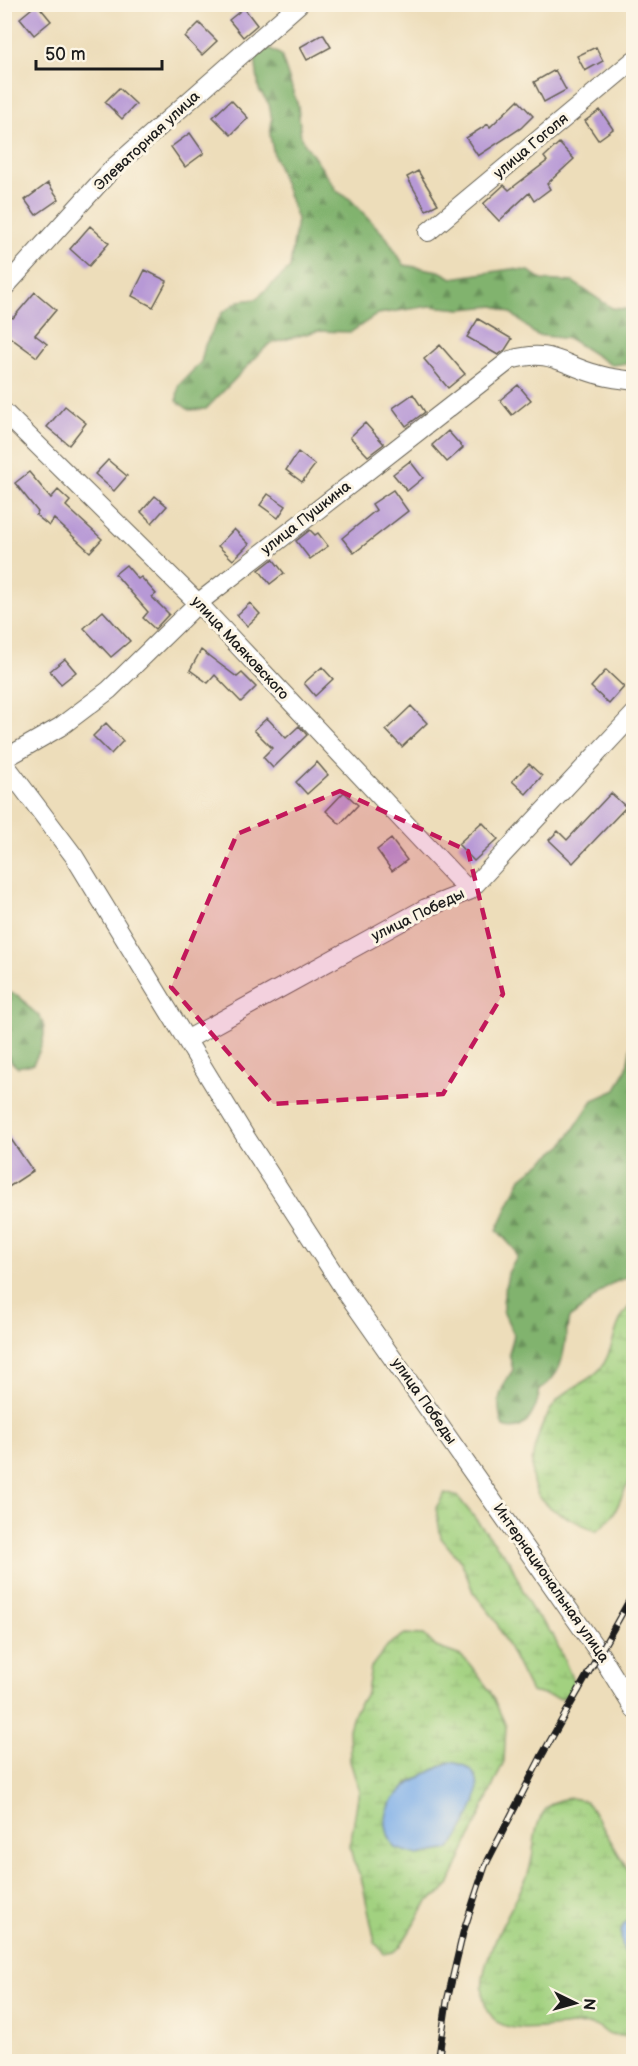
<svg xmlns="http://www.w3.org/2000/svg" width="638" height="2066" font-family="'Balsamiq Sans',sans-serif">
<defs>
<pattern id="forest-firs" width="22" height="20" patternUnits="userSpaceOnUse" patternTransform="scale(1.5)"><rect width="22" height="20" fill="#81b36e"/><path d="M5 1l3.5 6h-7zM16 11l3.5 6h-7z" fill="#69915a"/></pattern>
<pattern id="wetland-marsh" width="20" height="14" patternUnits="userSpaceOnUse" patternTransform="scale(1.5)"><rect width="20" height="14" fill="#a2d180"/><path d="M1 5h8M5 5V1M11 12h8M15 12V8" fill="none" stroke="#8bb36e"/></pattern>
</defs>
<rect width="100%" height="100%" fill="#fcf5e5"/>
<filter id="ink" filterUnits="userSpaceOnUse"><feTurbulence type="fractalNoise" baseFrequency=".0167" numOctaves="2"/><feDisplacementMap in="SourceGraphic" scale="12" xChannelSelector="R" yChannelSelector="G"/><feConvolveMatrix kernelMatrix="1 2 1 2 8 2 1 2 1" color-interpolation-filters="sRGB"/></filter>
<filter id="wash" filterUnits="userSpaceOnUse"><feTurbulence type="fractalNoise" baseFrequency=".008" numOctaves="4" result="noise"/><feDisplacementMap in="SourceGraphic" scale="24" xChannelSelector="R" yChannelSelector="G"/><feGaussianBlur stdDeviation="1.35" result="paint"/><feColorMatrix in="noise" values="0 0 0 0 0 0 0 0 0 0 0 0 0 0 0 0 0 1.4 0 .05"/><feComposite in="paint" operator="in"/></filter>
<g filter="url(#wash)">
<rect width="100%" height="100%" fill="#edddba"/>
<!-- forest -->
<path fill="url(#forest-firs)" stroke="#4e6845" stroke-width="1.5" d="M269,48L281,55L298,106L301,138L338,192L350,199L387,238L404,265L439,271L452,278L511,269L529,271L542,280L573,282L612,308L633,310V363L611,365L570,339L536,335L511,313L495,306L461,309L430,306L378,314L351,332L317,331L269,344L206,409L189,410L177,401L178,386L201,362L205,345L222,313L239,301L256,299L290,268L297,219L274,155L270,136L272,120L269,104L259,90L255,57Z
M5,993C16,992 21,997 28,1006C31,1010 35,1012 38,1015C51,1030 40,1051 33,1064L17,1067L5,1056Z
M633,1035V1270C626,1282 617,1279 606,1287C594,1298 583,1309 569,1318C563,1347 567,1372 540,1389C537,1408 527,1436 503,1427C495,1403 499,1389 513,1370L509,1353L514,1335L503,1311V1302L508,1273L517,1257L515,1250L497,1230L521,1178L563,1145L593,1100L616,1090L627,1067Z"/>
<!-- wetland -->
<path fill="url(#wetland-marsh)" stroke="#5f764e" stroke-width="1.5" fill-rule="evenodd" d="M633,1303V1477C616,1500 621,1514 596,1531C552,1510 521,1503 535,1446C539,1431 547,1413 557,1401C568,1387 590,1382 601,1368C617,1346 611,1323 633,1303Z
M445,1493L458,1497L510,1562L532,1610L553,1635L576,1687L562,1699L531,1692L494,1618L473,1592L462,1563L441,1538L436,1508Z
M405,1634L424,1635L436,1647L461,1656L468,1662L490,1691L506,1726L504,1761L449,1885L443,1892L428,1901L400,1947L393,1952L384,1954L375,1942L361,1877L353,1861L350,1846L359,1790L350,1761L349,1729L354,1712L367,1692L371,1667L388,1645ZM449,1762L389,1805L409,1783Z
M571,1798L585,1801L591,1808L633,1878V1918L623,1927C619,1949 630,1954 633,1972C637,1992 633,2016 633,2035C627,2035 617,2037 611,2035C605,2034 602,2027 596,2026C570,2019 513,2041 493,2018C460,1980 514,1910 528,1874C536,1853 531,1828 546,1809C552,1801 561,1799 571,1798Z"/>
<!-- water -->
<path fill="#7daee9" stroke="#4c6582" stroke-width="1.5" d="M450,1762C502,1769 468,1823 450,1849L418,1855L395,1848C365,1802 415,1779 450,1762Z
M633,1918H634L633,1972C626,1958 610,1925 633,1918Z"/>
<g id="blocks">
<!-- building -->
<path fill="#b799d6" d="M37,4L51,21L34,35L20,18Z
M244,8L257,25L243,37L229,20Z
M199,23L217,41L202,55L185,37Z
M323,34L331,47L307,60L300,47Z
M596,47L603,61L585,71L577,56Z
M555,70L566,90L544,102L534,82Z
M119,88L136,104L122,119L105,102Z
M231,100L248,118L231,135L213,117Z
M518,100L533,116L521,128L478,156L466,138L488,124L490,127Z
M600,110L613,129L598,140L585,121Z
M190,133L204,153L185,167L171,147Z
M559,143L574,159L547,184L550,189L534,201L529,193L499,221L483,204L504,185L509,190L547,161L544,157Z
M418,171L438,204L426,210L407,177Z
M48,183L59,199L36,215L25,200Z
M90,226L109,243L89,266L70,249Z
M145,270L167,281L153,307L132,296Z
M35,292L56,310L35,335L47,344L37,357L4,333V312L13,318Z
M478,319L512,339L505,350L498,355L467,337Z
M440,345L465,374L448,388L424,359Z
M518,385L531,400L512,415L500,400Z
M413,394L425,412L406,426L393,408Z
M65,406L86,423L69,445L47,427Z
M365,423L384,444L368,456L350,437Z
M448,431L463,448L447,462L432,445Z
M298,452L315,465L302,482L286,470Z
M108,460L127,476L114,491L95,474Z
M410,461L423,478L407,491L393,474Z
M29,472L51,498L58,490L70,501L66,506L102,539L90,552L54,519L49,526L36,515L38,512L15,483Z
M393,490L408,511L354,553L342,538L376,510L372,504Z
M268,494L286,506L278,518L260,505Z
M155,496L167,506L152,523L141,512Z
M234,529L249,544L233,560L218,546Z
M310,530L315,535L318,533L328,546L310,559L296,541Z
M273,559L284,573L270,584L259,570Z
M126,565L138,579L141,577L156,594L152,597L169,614L155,629L143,618L148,612L115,574Z
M250,603L260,614L247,626L237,615Z
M103,611L130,641L111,657L84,628Z
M201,650L237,677L242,673L256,687L241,702L215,675L208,683L190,670Z
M65,659L76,672L61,684L50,671Z
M322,667L333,679L315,696L304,683Z
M606,670L624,687L609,704L591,687Z
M411,706L427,723L402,747L386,730Z
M267,718L286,738L299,726L307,735L273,768L263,757L272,748L254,730Z
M106,723L123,741L111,754L93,736Z
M317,762L328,775L307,794L296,782Z
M529,764L542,776L526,794L512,781Z
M344,792L358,805L340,824L326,811Z
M611,793L626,807L573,863L549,840L558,831L567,840Z
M482,822L498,839L474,861L458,844Z
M391,839L407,860L392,871L377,850Z
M4,1129L33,1171L4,1190Z"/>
</g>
</g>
<g filter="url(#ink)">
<use href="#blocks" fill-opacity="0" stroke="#656053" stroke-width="1.5"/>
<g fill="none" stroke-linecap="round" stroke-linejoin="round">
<!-- minor casing -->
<g stroke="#656053" stroke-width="20">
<path id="minor" d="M428,232L634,60
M4,288L114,167L299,4
M4,412L198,603L469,891
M4,759L60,727L109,690L198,603L510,360C551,348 560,364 596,374C608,378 621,379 634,381
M4,763L74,856L245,1136L346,1292L600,1654L634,1709
M188,1039L426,908L469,891L634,714"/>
</g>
<!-- minor -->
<use href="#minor" stroke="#fff" stroke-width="18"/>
<!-- rail casing -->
<g stroke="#1c1c1c" stroke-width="7">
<path id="rail" d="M438,2062L447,2001L463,1933L485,1866L541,1757L634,1592"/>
</g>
<!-- rail -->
<use href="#rail" stroke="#fcf5e5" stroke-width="4.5" stroke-dasharray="14" stroke-linecap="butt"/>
</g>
</g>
<!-- marked area -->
<path fill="#c2185b" fill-opacity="0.2" stroke="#c2185b" stroke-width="4.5" stroke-dasharray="12 8" stroke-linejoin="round" d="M340,791L468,851L503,994L443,1094L273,1104L171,987L237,834Z"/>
<g text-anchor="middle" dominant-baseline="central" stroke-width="6" stroke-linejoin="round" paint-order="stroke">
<!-- street labels -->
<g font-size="15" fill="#1c1c1c" stroke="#fcf5e5">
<text transform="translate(147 141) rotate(-43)">Элеваторная улица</text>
<text transform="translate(531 146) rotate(-40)">улица Гоголя</text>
<text transform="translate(306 518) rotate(-38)">улица Пушкина</text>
<text transform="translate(240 648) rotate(47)">улица Маяковского</text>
<text transform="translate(418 915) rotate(-26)">улица Победы</text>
<text transform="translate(424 1401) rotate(55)">улица Победы</text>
<text transform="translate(551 1583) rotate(55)">Интернациональная улица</text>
</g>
</g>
<!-- margin -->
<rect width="638" height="2066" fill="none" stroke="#fcf5e5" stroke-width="24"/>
<!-- north arrow -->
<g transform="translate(575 2003) rotate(95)" stroke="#fcf5e5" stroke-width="4.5" paint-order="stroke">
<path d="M0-4.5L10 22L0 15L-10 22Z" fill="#1c1c1c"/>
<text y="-9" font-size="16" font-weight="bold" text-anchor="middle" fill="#1c1c1c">N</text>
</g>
<!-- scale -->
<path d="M36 60v9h126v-9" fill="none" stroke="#1c1c1c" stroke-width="3"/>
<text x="45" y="60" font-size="18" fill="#1c1c1c" stroke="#fcf5e5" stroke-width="4.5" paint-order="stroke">50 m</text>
</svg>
